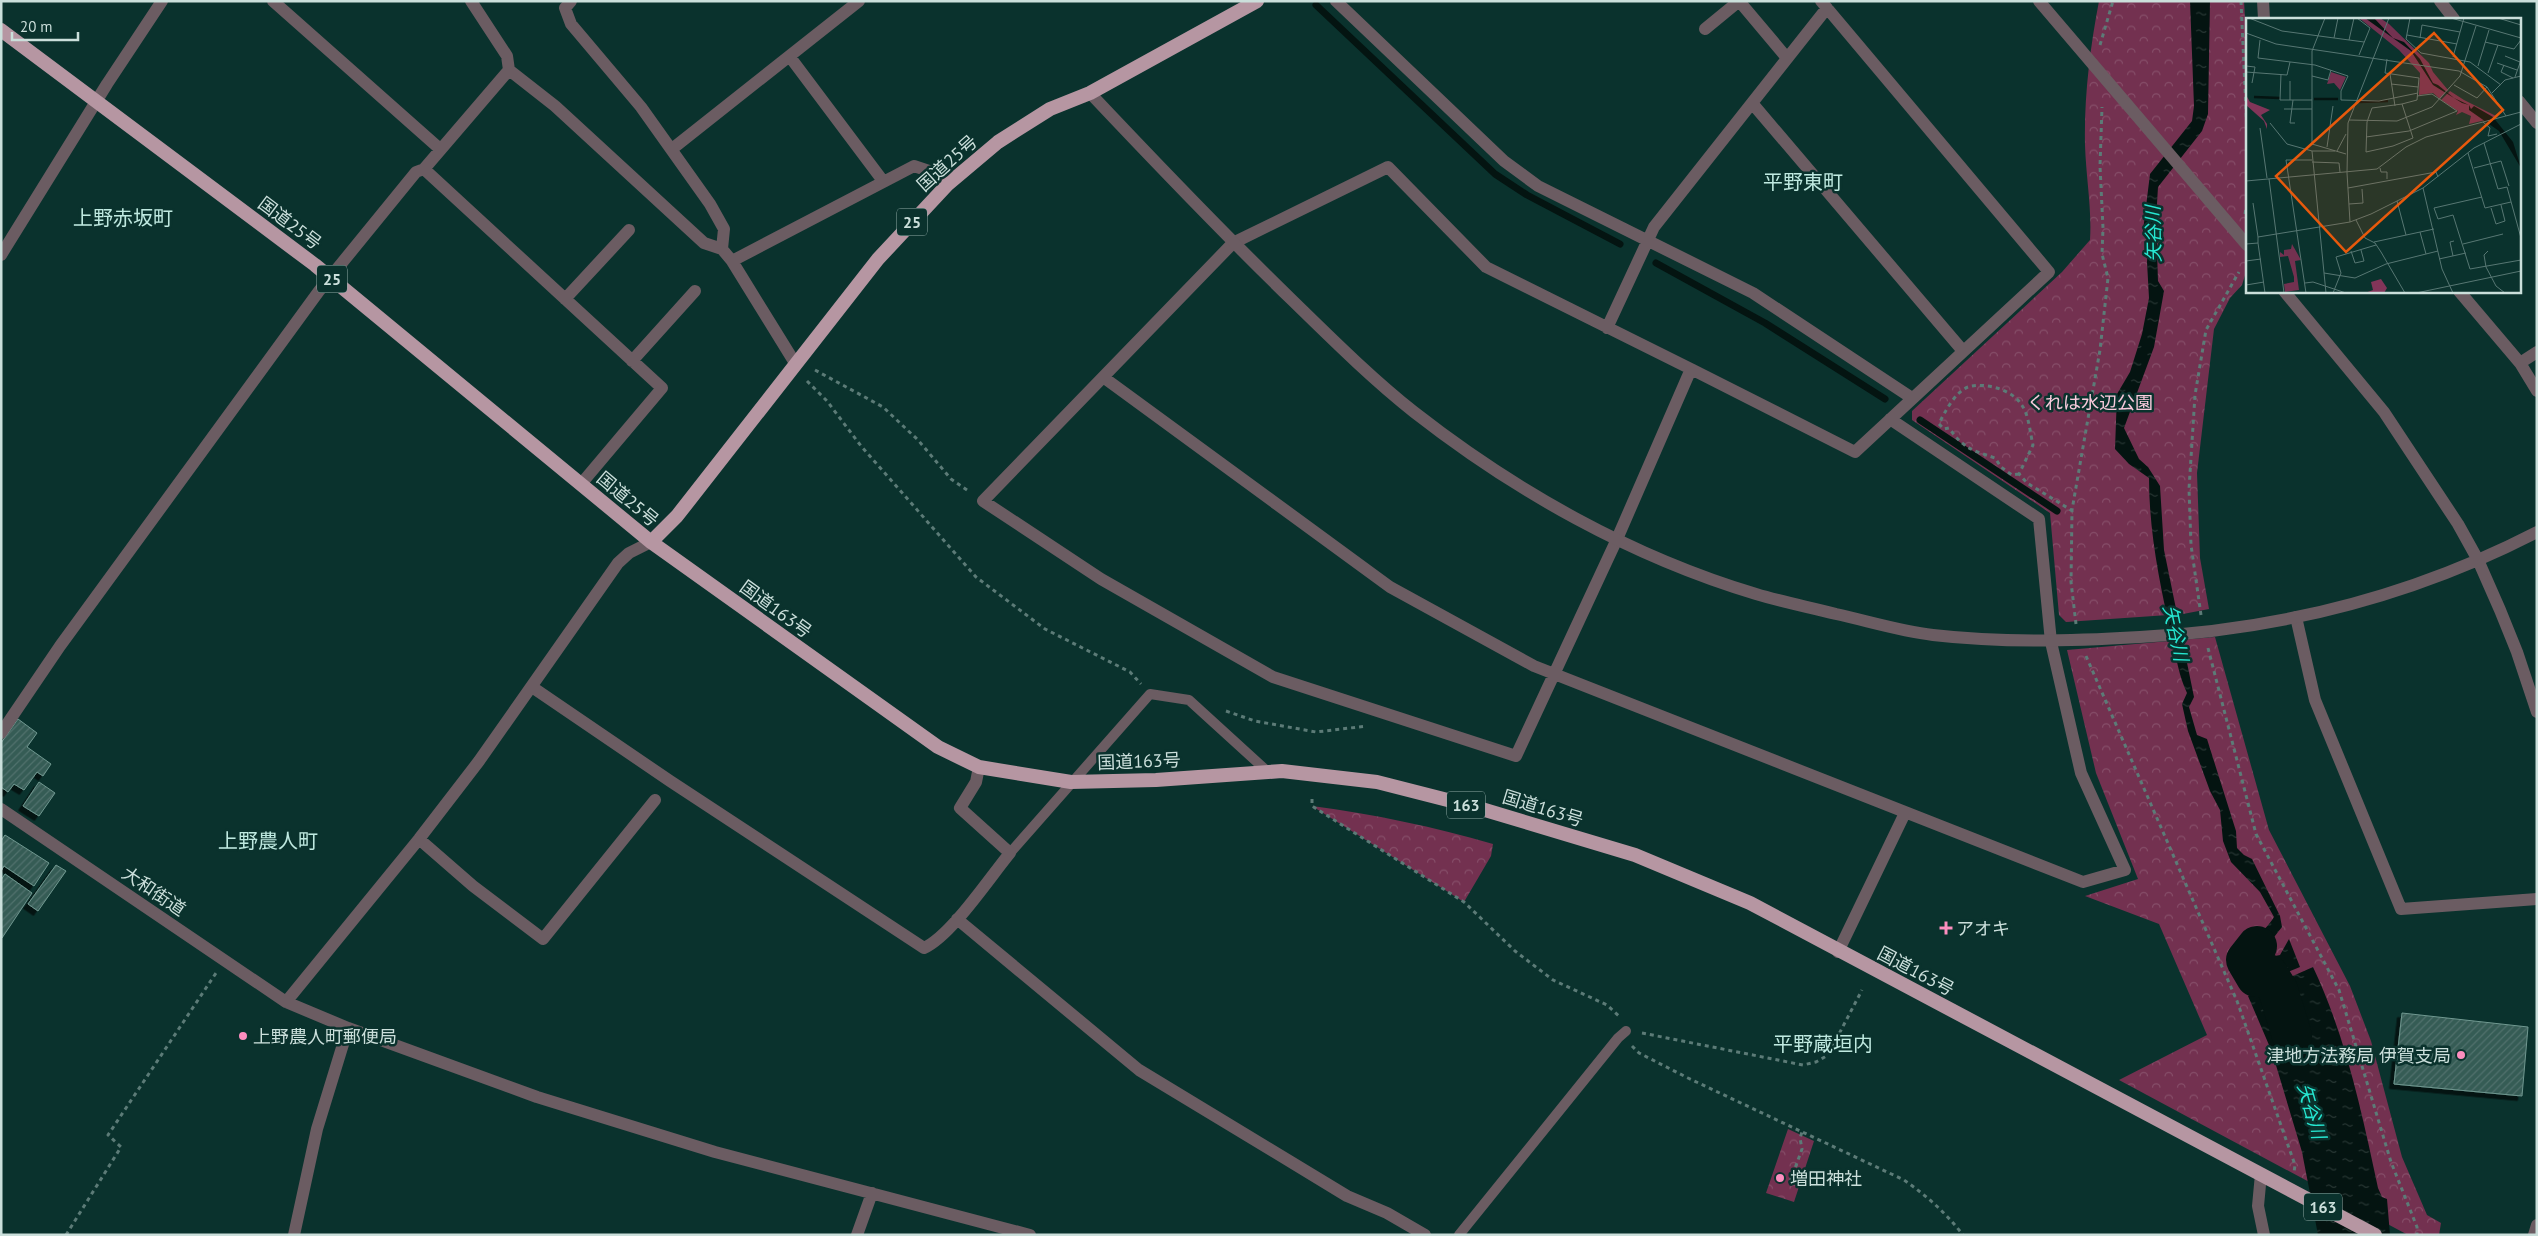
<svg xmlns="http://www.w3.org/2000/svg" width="2538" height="1236" font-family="'PT Sans','Noto Sans JP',sans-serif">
<defs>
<pattern id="park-crowns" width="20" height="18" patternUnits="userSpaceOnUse" patternTransform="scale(1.25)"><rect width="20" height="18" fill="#733150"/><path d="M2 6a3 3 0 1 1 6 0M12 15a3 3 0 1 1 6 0" fill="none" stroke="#864e69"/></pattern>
<pattern id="water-ripples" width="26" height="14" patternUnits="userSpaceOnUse" patternTransform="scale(1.25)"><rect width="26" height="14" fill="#041411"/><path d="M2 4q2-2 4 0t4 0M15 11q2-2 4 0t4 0" fill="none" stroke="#273633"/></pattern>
<pattern id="building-hatch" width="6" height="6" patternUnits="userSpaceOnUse" patternTransform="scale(1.25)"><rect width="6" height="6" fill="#355b55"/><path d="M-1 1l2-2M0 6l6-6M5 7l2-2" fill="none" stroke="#51726d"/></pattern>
<filter id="shadow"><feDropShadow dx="-4.5" dy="4.5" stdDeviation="0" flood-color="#0009"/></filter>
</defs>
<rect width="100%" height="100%" fill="#0a322d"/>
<!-- park -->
<path fill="url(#park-crowns)" d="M2099,1H2244L2247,53V269L2242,285L2230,298L2214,329L2197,473L2200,558L2209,609L2183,614L2066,622L2059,615L2050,513L1912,420V411L2062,272L2090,240C2092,209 2086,177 2085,145C2084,98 2090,48 2099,1Z
M2215,637L2269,830L2350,986L2371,1041L2402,1157L2427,1215L2441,1223L2439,1235H2408L2119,1080L2207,1035L2159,924L2085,896L2138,879L2096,773L2067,650Z
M1312,806C1374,814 1434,827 1493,844L1491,856L1464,902Z
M1788,1129L1814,1141L1794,1202L1766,1193Z"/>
<!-- water -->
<path fill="url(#water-ripples)" d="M2190,1H2210L2208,114L2202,131L2158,187L2156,220L2158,281L2164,291L2154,347L2124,428L2139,459L2148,467L2160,486L2164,550L2194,697L2189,707L2197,735L2207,739L2236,831L2237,848L2244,855L2252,859L2280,916L2282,927L2256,960L2259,966L2270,957L2280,955L2289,939L2300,967L2252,987L2238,957C2248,939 2264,934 2274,917L2260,892L2231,862L2223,841L2220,810L2210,791L2188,731L2182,704L2187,693C2179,676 2176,657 2172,638C2160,586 2149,532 2149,478L2129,464L2115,449L2117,394L2130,372L2142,334L2149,298L2147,262L2149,234L2143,231L2150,174L2192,121L2194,106Z
M2313,967C2346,1037 2362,1113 2378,1188L2382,1197L2387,1199L2390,1235H2318L2302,1152L2272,1052L2248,996Z"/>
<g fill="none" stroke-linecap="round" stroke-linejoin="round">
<!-- stream -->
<path stroke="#041411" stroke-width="7" d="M1316,5L1495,174L1527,195L1620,244
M1656,263L1765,323L1885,399
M1920,420L2057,511"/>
<!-- river -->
<path stroke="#041411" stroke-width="40" d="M2257,946L2246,960L2256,977L2268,974L2278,990L2292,1036"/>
</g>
<!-- building -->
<path fill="url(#building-hatch)" stroke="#709890" filter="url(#shadow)" d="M18,719L37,733L27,747L51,764L43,776L37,772L24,790L14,784L8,792L1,787V743Z
M39,782L55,793L39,816L23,806Z
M5,835L49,863L34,886L4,866L1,871V841Z
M56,865L66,871L38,911L28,904Z
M5,874L32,893L2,938L1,880Z
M2402,1013L2528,1027L2522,1096L2394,1084Z"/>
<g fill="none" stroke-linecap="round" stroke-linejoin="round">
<!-- path -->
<path stroke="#5c7b77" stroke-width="3" stroke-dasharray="4 4" stroke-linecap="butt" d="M2241,1L2247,132
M2100,45L2113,1
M2245,214L2247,202
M815,370L883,407L918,440L951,479L970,492
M807,381L827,401L861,446L976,577L1045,629L1130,672L1141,684
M2019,474L2012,475L2001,467L1995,458C1972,450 1964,449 1949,428L1944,429L1939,424C1944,413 1955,392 1968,387C1984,382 2011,389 2021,404C2029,414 2030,433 2033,445L2019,474L2027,483L2071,510
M2201,615L2191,545L2189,489L2195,395L2206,330L2239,272
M2076,624L2071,582L2072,510L2100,350L2108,278L2102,254L2103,228L2100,166L2102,107
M2208,648L2256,834L2339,990L2391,1162L2417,1227V1235
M2086,656L2237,1001L2295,1165L2294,1173
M1226,711L1255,721L1316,732L1367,726
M1312,799V806L1464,902L1515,951L1553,980L1607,1005L1621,1018
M1642,1033L1803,1065L1816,1062L1828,1055L1862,990
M1632,1046L1639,1053L1688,1078L1904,1180C1927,1196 1946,1213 1963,1235
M1790,1182L1802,1149L1800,1138L1802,1132
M66,1235L121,1147L108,1135L216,973"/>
<!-- service -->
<path stroke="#6b5c62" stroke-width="10" d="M1010,853L1150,694L1189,700L1268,772
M1459,1235L1618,1038L1626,1031"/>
<!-- minor -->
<path stroke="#6b5c62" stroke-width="12" d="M273,1L440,149
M471,1L507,56L509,70L555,106L704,243L722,249L732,261L795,363
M571,1L565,8L571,24L641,107L710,204L724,229L722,249
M1336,1L1504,161L1538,186L1753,293L1912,398
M1739,1L1787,58
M2263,1L2264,19
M2440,1L2454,19
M1705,29L1739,1
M790,57L883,181
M2519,101L2537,123
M1752,103L1963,351
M672,149L859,1
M1388,167L1486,267L1691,369L1617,539L1516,756L1273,677L1101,579L983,501L1233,243Z
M424,169L662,388L581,484
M1,255L107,84L162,1
M732,261L914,166L932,172L947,185
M2459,291L2520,363L2537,391
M565,299L629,230
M1607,328L1654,227L1827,8
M632,361L695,291
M2520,363L2537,352
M1691,369L1855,452L2049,272L1821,1
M1103,377L1390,587L1534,666L2083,882L2125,870L2081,773L2051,642L2039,519L1890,419
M2296,617L2315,700L2401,909L2537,899
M532,687L670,781L924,948C951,936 990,877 1010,853L960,808L976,782L979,767
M1,733L60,646L319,291L416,172L424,169L509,70
M1,809L286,1002L348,1028L537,1097L715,1152L1030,1235
M419,839L473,886L543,939L655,800
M957,919L1139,1070L1347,1196L1387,1213L1425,1235
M1838,952L1905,813
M286,1002L419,839L479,761L618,563L629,553L651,542
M2261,1174L2258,1206L2264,1235
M294,1235L317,1129L348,1028
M857,1235L872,1193"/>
<!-- tertiary -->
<path stroke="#6b5c62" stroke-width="12" d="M2039,1L2247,245
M1090,93C1156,163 1223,233 1292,300C1331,338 1371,378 1414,412C1515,491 1632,557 1756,594C1782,602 1809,607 1836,614C1868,621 1900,631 1933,635C2002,643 2071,641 2140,637C2278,630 2413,596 2537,532
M2284,291L2384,412L2458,524L2478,560L2500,610L2517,652L2537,712
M2534,1235L2537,1225"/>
<!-- trunk -->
<path stroke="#b696a2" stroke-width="14" d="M1,30L315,265L651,542L938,747L979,767L1071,782L1156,780L1282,771L1377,782L1475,807L1635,855L1750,903L2375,1235
M651,542L677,516L878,259L947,185L998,142L1050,109L1090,93L1257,1"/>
</g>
<!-- markers -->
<g fill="#fd8ebf" stroke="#0a322d" stroke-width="2">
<path d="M1943.5 920.5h5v5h5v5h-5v5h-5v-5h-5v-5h5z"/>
<circle cx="243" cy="1036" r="5"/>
<circle cx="2461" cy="1055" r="5"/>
<circle cx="1780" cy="1178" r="5"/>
</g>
<g text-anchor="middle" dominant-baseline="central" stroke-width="5" stroke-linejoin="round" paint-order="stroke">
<!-- shield labels -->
<g fill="#0a322d" stroke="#91aba7" stroke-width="1">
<rect x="897" y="208.5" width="30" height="27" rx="4"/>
<rect x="317" y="265.5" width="30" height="27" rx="4"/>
<rect x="1447" y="791.5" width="38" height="27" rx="4"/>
<rect x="2304" y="1193.5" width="38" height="27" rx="4"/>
</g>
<g font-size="16" font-weight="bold" fill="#cbdfdb">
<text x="912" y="222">25</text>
<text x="332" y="279">25</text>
<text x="1466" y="805">163</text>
<text x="2323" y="1207">163</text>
</g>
<!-- street labels -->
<g font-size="18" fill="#cbdfdb" stroke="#0a322d">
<text transform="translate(947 163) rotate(-42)">国道25号</text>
<text transform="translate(290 223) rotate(37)">国道25号</text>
<text transform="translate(628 499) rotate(40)">国道25号</text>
<text transform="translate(776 609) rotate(36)">国道163号</text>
<text transform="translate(1139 761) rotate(-2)">国道163号</text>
<text transform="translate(1543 808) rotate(17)">国道163号</text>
<text transform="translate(154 891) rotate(34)">大和街道</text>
<text transform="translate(1916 971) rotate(28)">国道163号</text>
</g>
<!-- park labels -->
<g font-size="18" fill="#facbdd" stroke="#0a322d">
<text x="2090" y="402">くれは水辺公園</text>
</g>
<!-- poi labels -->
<g font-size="18" fill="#cbdfdb" stroke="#0a322d" text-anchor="start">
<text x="1956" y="928">アオキ</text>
<text x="253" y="1036">上野農人町郵便局</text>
<text x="2451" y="1055" text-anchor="end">津地方法務局 伊賀支局</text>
<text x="1790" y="1178">増田神社</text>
</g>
<!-- water labels -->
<g font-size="19" font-style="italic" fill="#26e7d1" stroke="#0a322d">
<text transform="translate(2153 234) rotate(-91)">矢谷川</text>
<text transform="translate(2176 633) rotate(78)">矢谷川</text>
<text transform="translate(2312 1111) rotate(74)">矢谷川</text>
</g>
<!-- quarter labels -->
<g font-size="20" fill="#bfe9e0" stroke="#0a322d">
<text x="1803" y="182">平野東町</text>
<text x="123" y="218">上野赤坂町</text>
<text x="268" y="841">上野農人町</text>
<text x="1823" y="1044">平野蔵垣内</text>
</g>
</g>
<!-- overview -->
<g transform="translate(2246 18)">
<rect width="275" height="275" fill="#0a322d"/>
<path d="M0,77L4,84L24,92L15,97L21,106V111L18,103L0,87ZM135,261L141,270L138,275H119L127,272L125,264Z" fill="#823559"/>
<path d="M46,226L55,242L49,243L53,272L39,274L38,266L48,264V259L42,238L34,239V234L38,237V232L45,231Z" fill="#733150"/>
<path d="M113,0H134L143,6L183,45L187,54L202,72L194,81L187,75L173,77L174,55L153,32ZM85,54L100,59L94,72L88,65L81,66ZM204,73L218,82L252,99L223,106L225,98L216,94L210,97L212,93L195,82Z" fill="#733150"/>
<path d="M119,0H128L147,20L158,24L174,41L187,65L192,67L208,80L223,87L225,91L228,88L247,99L267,124L275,150L253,113L223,92V87L216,85L187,67L165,33Z" fill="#041411"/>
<path fill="none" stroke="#041411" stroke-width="2.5" d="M8,79L34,80M68,81H92M113,84L142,83"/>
<path fill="none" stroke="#577773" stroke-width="1" d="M3,0L36,13L118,24M79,0L66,33V126L100,136M111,0L124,10L113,37M164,0L160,21L175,35L224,44L255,67M205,0L275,20M252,0L275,7M0,15L30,26L213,53L241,69L260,98M161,17L211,26M88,20L92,0M174,20L176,7L214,14M14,22L12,40L69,47L102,58L95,73V82L133,83L172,75M103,22L108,0M239,24L268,31L275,22M259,38L274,44M207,39L218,0M141,41L139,55L173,60L171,82L156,86M251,45L271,52M258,47L255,54L267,60M0,48L9,49L6,65M232,48L243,12M0,54L41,57L44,44M242,55L252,27M35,56L34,82H44M144,56L149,88M66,58L82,62L85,52M269,59L275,42M44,63V82H47L44,105H49M145,66L172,69M208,67L231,80L241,69M246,75L259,62L275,58M47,82H66M156,86L167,120L147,128L120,134L121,104L126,90ZM38,91H66M103,102L151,103L186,89L214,58L230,8M237,104L244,110L242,118L251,116M24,105L41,126L66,133H89M14,110L21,160M120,119L163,113L211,93L186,76L171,78M238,125L252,171L261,169L275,220M81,129L87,88M66,133L80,275M91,133L100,116M222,135L239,190L265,184M66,144L93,145L94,154M134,150L135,154H141V161M228,150L255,143L263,168M101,155L104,204M101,155L102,105L143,0M23,161L38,275M0,163L131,151L160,129L180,119L275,94M102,170L190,154L192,159M177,170L196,251L207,275M151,183L160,217M7,185L12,219M103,186L117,185L116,171M188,190L192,201L207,197L224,251L275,242M188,190L236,179M245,190L250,206L259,203L255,187M110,202L119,220L129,225L135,234L159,275M174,214L180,236M128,224L188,211M12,225L19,275M0,226L12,225V219L104,204L125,196L177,170L228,130L275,106M217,226L257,216M105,233L109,245L118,243L115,232M242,233L238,237L240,249L250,268L259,275M207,238L204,224L208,223M193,241L220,235M0,243L15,241M78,255L109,260L140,246L192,233M59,265L67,264L100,275M0,267L18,264M60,275L40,142H66M87,275L95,255L90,239L130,227M170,275L275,253"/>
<path fill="#e8590c" fill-opacity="0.15" stroke="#e8590c" stroke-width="2.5" d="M188,15L257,92L100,234L30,158Z"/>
<rect width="275" height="275" fill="none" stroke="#cbdfdb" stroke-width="2.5"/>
</g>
<!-- border -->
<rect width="2538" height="1236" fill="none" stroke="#cbdfdb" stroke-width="5"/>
<!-- scale -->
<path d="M12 32v8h66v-8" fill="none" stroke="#cbdfdb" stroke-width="2.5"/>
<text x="20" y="32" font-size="15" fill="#cbdfdb" stroke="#0a322d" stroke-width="4" paint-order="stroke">20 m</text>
</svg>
